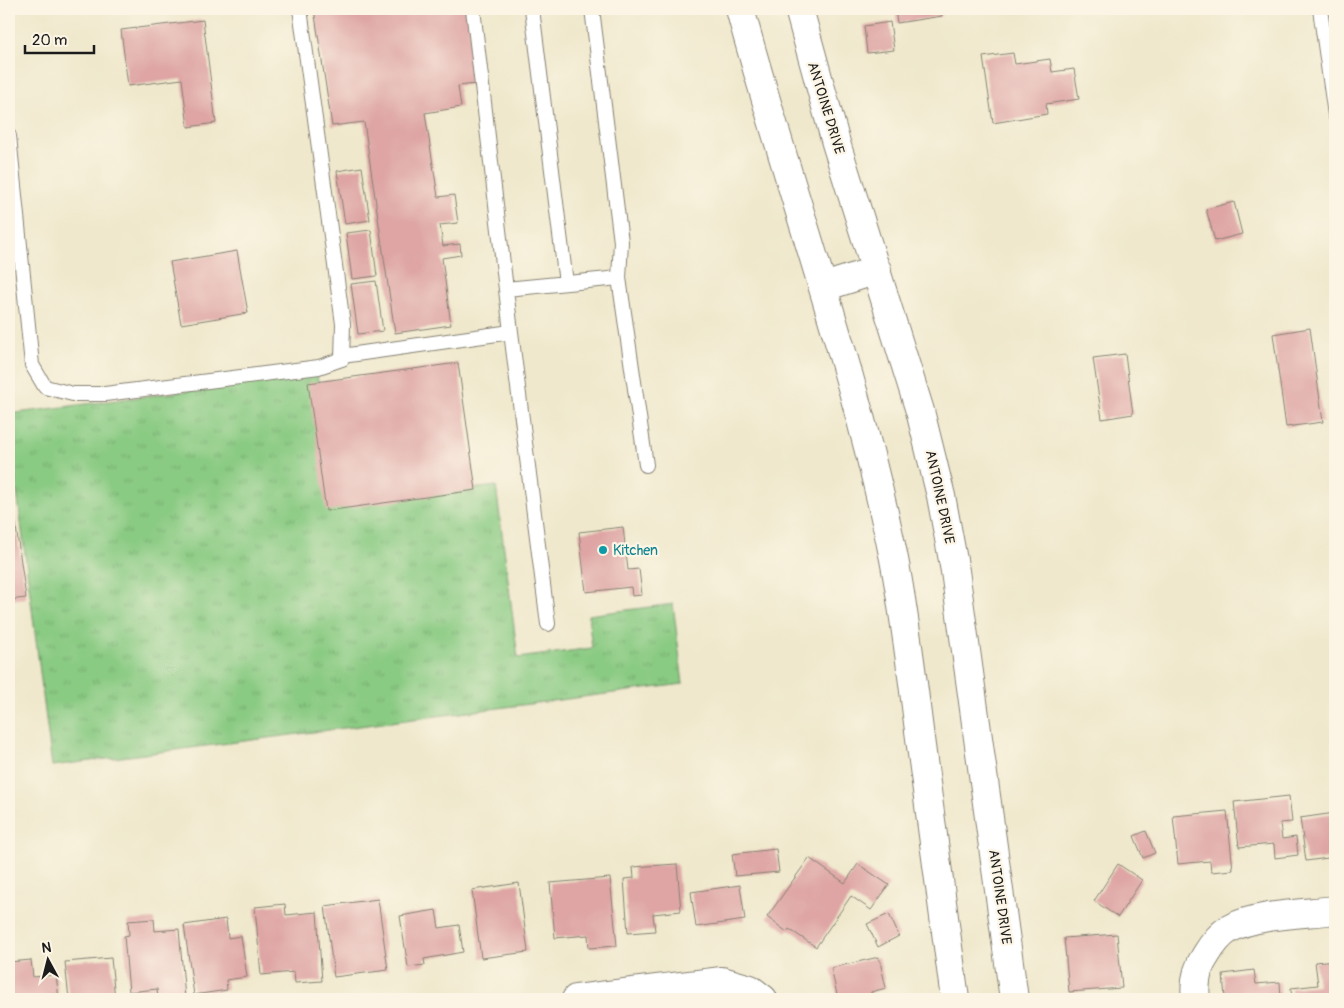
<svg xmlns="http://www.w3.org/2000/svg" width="1344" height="1008" font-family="Pangolin,sans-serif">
<defs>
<pattern id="grass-tufts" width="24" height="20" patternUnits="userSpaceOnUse" patternTransform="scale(1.25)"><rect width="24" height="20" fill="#8acb83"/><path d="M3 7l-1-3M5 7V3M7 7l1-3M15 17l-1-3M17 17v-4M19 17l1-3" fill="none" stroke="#76ae71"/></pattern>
</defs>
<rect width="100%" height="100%" fill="#fcf5e5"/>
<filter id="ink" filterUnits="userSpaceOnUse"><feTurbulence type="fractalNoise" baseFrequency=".02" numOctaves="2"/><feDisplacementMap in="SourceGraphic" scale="10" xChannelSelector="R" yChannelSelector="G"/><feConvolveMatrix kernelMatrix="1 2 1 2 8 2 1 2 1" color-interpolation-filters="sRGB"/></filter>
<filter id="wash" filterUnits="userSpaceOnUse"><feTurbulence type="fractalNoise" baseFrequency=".0096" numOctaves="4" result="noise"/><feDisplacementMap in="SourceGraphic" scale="20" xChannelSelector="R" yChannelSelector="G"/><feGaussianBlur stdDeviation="1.12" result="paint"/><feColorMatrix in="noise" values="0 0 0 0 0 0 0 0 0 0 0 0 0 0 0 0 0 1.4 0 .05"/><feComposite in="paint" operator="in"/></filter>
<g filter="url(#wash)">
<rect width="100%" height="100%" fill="#efe8cc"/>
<!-- grass -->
<path fill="url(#grass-tufts)" stroke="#537450" d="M317,374L335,506L496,486L518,658L592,648L588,615L673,604L683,684L52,766L9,429V414Z"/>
<g id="blocks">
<!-- building -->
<path fill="#dea5a4" d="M314,9H468L476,84L458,86L461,107L425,113L438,197L454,195L458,223L440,225L443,246L460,244L461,255L442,258L451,325L395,333L364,122L332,126Z
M895,9H940L942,16L897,23Z
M203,20L216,123L188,127L182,79L128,86L121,30Z
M890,22L894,50L867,53L864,26Z
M1013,53L1015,64L1050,59L1052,72L1074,69L1079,99L1046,104L1047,114L993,123L983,57Z
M362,167L370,220L345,224L337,171Z
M1234,202L1242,234L1215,241L1206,209Z
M371,230L377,276L352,279L346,233Z
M237,251L248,313L181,324L170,262Z
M376,281L383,331L358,334L351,284Z
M1310,328L1323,422L1286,427L1273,334Z
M1125,354L1133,414L1102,419L1093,358Z
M458,363L476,490L326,511L308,383Z
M9,477L26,598L9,600Z
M623,527L628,570L639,569L642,595L632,596L631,587L586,592L579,532Z
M1289,796L1292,822L1280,823L1282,839L1296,837L1298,855L1275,858L1274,844L1239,847L1234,802Z
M1227,811L1233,870L1211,872L1210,861L1178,864L1173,816Z
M1335,813V857L1306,861L1300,818Z
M1146,831L1155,853L1143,858L1134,836Z
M776,849L779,872L735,876L732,854Z
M809,858L845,883L858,864L889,885L871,910L851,896L816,947L789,929L787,932L767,917Z
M677,864L681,911L653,914L655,931L628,933L624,879L634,878L633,867Z
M1118,864L1142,880L1118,917L1094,901Z
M610,878L617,946L589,948L588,935L555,938L550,883Z
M519,883L528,952L481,958L472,890Z
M740,885L745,920L696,927L691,892Z
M378,899L388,970L334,977L325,906Z
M285,904L286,915L317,912L322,981L295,983L294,972L261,975L255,907Z
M436,910L439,928L459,925L463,952L424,959L425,965L408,967L400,916Z
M889,914L899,936L878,947L867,924Z
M154,919L155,931L179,929L185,998L158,999L157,989L129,992L124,936L129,935L128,921Z
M226,919L228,938L241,936L247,977L226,980L227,990L194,995L184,925Z
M1117,934L1122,988L1069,992L1064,938Z
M879,957L886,988L871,992L872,999H838L831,968Z
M111,958L115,999H69L65,962Z
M31,960L33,977L56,975L59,999H9V962Z
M1335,960V999H1292L1291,988L1318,985L1315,962Z
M1254,970L1256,984L1280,982L1281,999H1225L1223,974Z"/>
</g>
</g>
<g filter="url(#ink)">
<use href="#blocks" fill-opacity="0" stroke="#868274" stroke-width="1"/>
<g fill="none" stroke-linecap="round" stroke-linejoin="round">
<!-- service casing -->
<g stroke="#868274" stroke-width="16">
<path id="service" d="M473,9L511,332
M532,9L566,283
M592,9L621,242L619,278L646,465
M1320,9L1335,115
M9,136L32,365L45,387L73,394H105L319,367L342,359L343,324L300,9
M506,289L619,278
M342,356L511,332L548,624"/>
</g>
<!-- minor casing -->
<g stroke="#868274" stroke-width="30">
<path id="minor" d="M576,999L722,981L750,989L763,999
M1196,999C1194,984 1197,968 1206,955C1212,945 1219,935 1229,929C1254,914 1305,914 1335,910"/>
</g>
<!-- secondary casing -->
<g stroke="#868274" stroke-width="30">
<path id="secondary" d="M740,9C790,193 856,372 894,559C906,621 913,684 921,746C932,831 944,915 955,999
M799,9L836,143L920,411L941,496L955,571L1014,999
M824,287L877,270"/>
</g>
<!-- service -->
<use href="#service" stroke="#fff" stroke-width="14"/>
<!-- minor -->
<use href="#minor" stroke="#fff" stroke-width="28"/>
<!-- secondary -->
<use href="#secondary" stroke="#fff" stroke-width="28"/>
</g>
</g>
<!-- markers -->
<circle fill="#0f9aa8" stroke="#fcf5e5" stroke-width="2" cx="603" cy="550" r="5"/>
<g text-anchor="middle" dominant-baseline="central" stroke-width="4.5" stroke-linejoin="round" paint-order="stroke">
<!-- street labels -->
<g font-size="14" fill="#1c1c1c" stroke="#fcf5e5">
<text transform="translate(826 108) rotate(73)">ANTOINE DRIVE</text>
<text transform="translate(940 497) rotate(78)">ANTOINE DRIVE</text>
<text transform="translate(1000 897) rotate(82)">ANTOINE DRIVE</text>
</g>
<!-- culture labels -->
<g font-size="14" fill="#0d838f" stroke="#fcf5e5" text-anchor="start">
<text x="613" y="550">Kitchen</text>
</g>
</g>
<!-- margin -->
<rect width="1344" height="1008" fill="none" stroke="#fcf5e5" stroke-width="30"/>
<!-- north arrow -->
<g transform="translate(48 960) rotate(353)" stroke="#fcf5e5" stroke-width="4" paint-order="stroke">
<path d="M0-4L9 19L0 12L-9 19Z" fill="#1c1c1c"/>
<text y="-8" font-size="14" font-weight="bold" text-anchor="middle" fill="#1c1c1c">N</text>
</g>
<!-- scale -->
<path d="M25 45v8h69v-8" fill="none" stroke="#1c1c1c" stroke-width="2.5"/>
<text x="32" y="45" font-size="15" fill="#1c1c1c" stroke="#fcf5e5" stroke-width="4" paint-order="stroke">20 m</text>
</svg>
